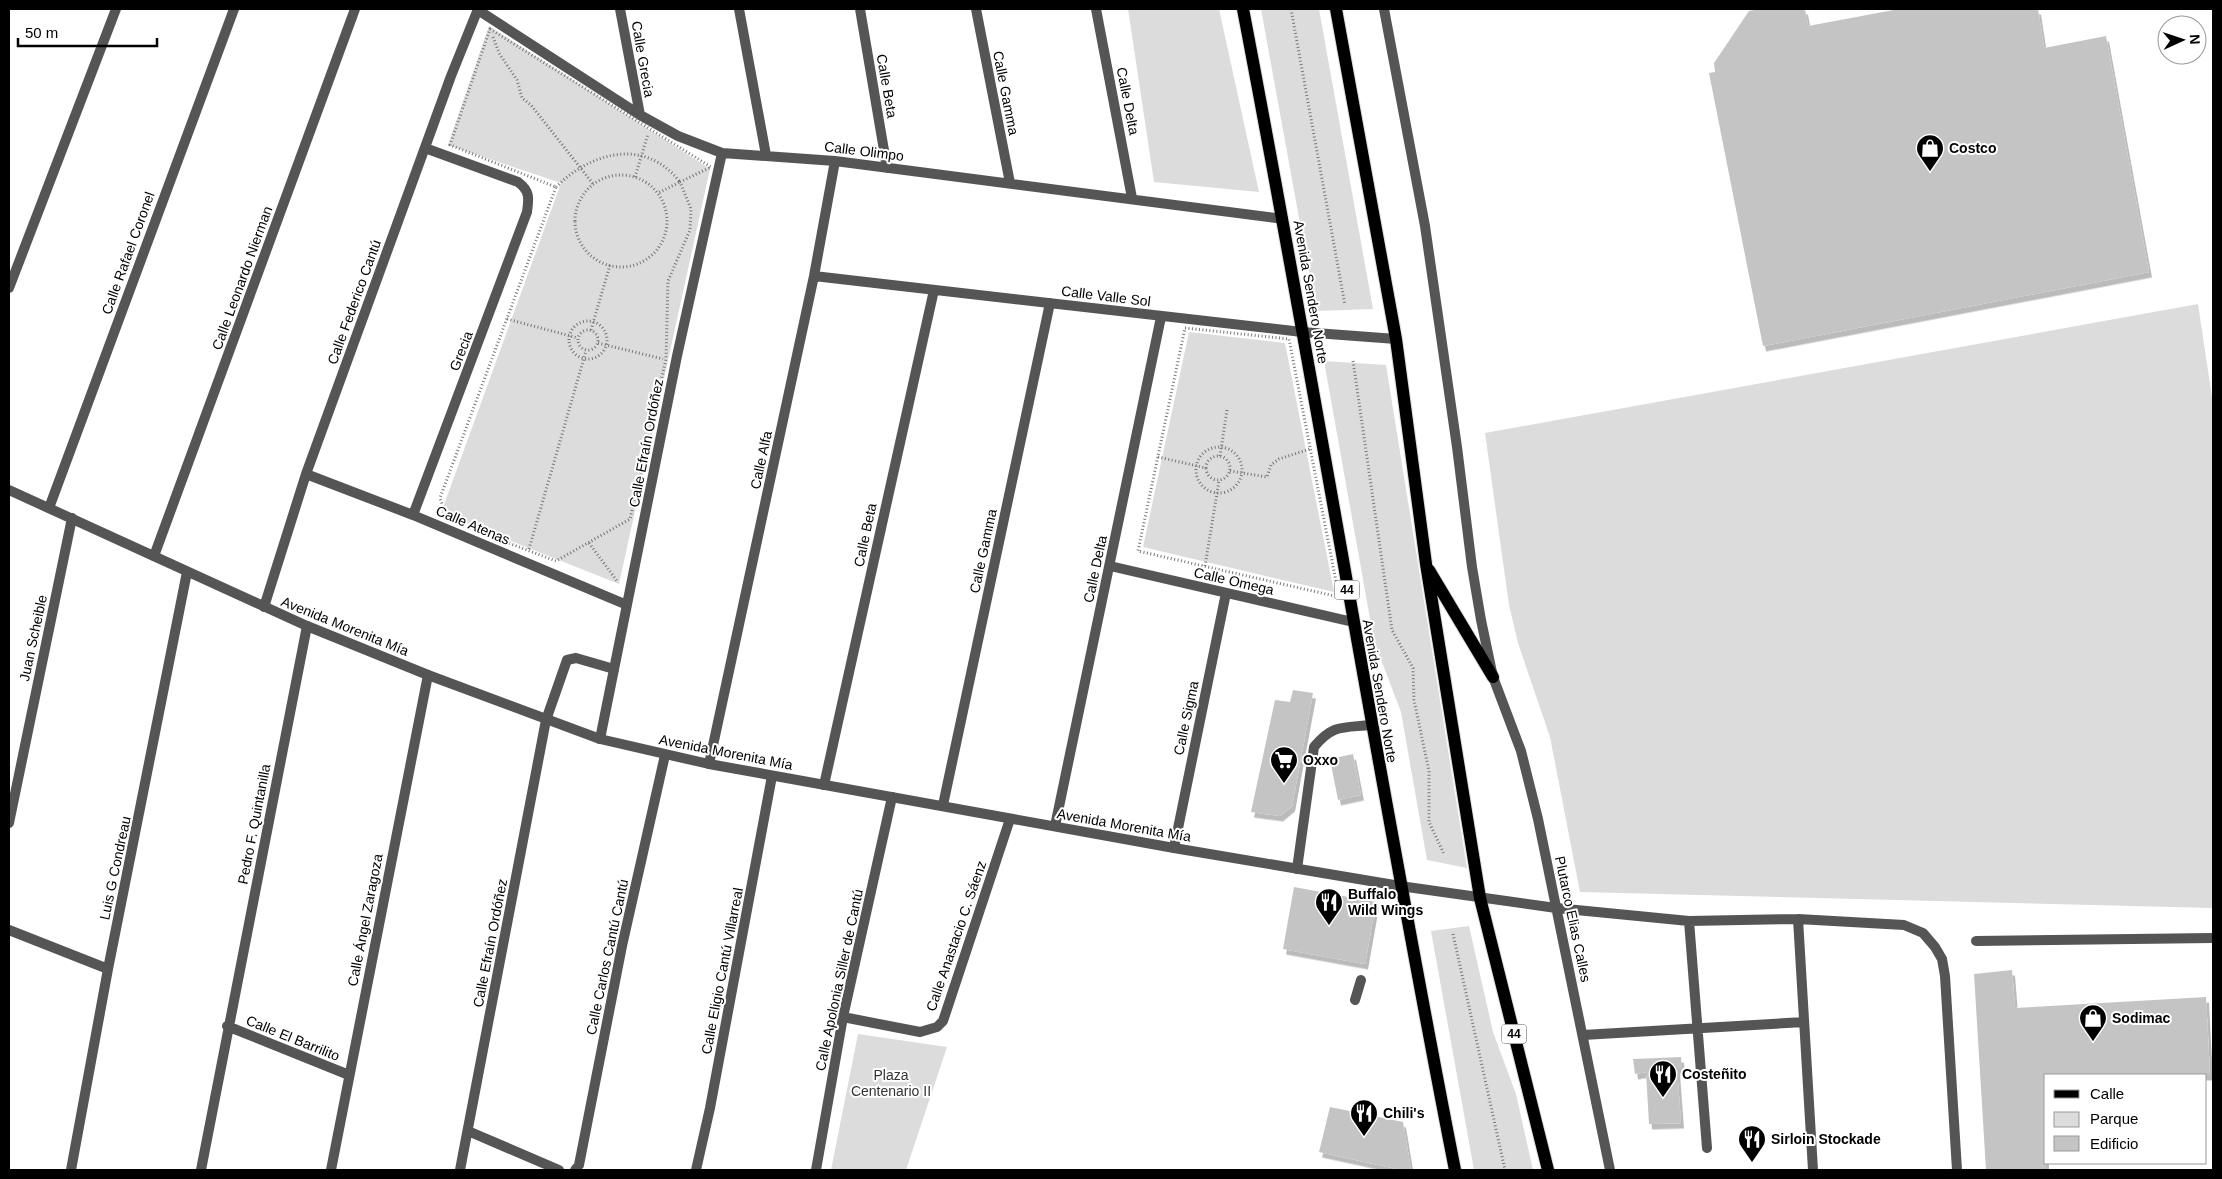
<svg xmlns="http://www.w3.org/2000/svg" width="2222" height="1179" font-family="Helvetica,sans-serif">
<defs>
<filter id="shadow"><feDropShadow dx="3" dy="5.5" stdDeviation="0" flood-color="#0004"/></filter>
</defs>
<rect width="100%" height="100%" fill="#fff"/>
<!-- green -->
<path fill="#dcdcdc" d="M1128,9H1219L1259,192L1154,182Z
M1261,9H1319L1373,309L1316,311Z
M489,26L710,169L619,584L441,513L561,183L448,145Z
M2198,304L2213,404V908L1580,892L1550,737L1518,643L1509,605L1485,433Z
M1189,332L1285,343L1334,592L1143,547Z
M1324,361L1386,365L1467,868L1427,860L1401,712L1374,641Z
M1469,926L1493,1032L1516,1094L1533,1170H1474L1431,931Z
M858,1034L947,1047L906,1170H831Z"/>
<!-- building -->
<path fill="#c4c4c4" filter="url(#shadow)" d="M1760,9H1805L1808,26L1899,9H2038L2044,48L2106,36L2149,272L1763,346L1709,73L1715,72L1714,63L1749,11Z
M1293,690L1313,693L1292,806L1280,816L1251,812L1275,700L1290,702Z
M1353,754L1361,795L1338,800L1330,759Z
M1294,887L1376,902L1365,964L1283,949Z
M2012,970L2015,1008L2206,997L2210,1075H2046V1170H1986L1974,974Z
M1681,1057L1682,1069H1677L1681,1123L1649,1124L1646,1072L1635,1074L1633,1059Z
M1330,1107L1403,1122L1411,1170H1402L1319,1152Z"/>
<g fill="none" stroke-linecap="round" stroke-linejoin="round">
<!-- primary casing -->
<g stroke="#dbdbdb" stroke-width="14">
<path id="primary" d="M1243,9C1317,395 1379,784 1455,1170
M1336,9L1396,339L1426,564L1480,898L1548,1170
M1429,570L1493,677"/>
</g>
<!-- path -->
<path stroke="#777" stroke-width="3" stroke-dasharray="1 2.5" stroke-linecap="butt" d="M1291,9L1345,305
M490,29L711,167L680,182L691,209L690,230L668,281L666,359L630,519L556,561L448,520L440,498L556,187L450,145Z
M493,37L499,53L517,80L522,98L531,105L594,185
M575 221a46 46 0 1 1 92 0a46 46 0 1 1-92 0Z
M635,177L648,134
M556,187C591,152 645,137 680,182L658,193
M507,319L578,338
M569 340a19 19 0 1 1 38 0a19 19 0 1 1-38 0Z
M1185,328L1289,339L1339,597L1138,551Z
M578 340a10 10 0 1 1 20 0a10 10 0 1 1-20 0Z
M591,330L610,265
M598,343L663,359
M1353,361L1392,630L1413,668L1414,700L1429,771V822L1444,854
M1196 470a23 23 0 1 1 46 0a23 23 0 1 1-46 0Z
M1220,456L1227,410
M1206 468a12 12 0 1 1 24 0a12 12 0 1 1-24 0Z
M1158,457L1206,468
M1230,471L1267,477L1271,465L1279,459L1310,449
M589,543L617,581
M529,549L586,351
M1205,566L1219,481
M1453,934L1505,1170"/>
<!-- service -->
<path stroke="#555" stroke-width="10" d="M546,720L567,660L576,658L614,669
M1297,869L1314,747C1333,724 1343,728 1371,725
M1556,908L1689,921L1798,919L1904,925L1923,933L1935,947L1942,959L1945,976L1957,1170
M1798,919L1813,1170
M1689,921L1707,1148
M1976,941L2213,938
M1355,1000L1361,980
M1583,1035L1804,1022"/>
<!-- minor -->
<path stroke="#555" stroke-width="10" d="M620,9L640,115
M739,9L766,155
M860,9L887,168
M976,9L1010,183
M1096,9L1132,198
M478,10L640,115L678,136L722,153L835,161L1283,219
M814,276L1302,332L1396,339
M9,288L116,9
M306,474L413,515L627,605
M49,508L234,9
M413,515L527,212C529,198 530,191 518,182L425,148
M154,556L355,9
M1110,566L1353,622
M264,607L306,474L451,76L478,9
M600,739L677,356L722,153
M709,764L814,276L835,161
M824,785L934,290
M943,805L1050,303
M9,823L72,518
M1055,826L1161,317
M1174,848L1226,593
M9,930L108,969
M843,1017L920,1032L937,1027L943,1021L1010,819
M227,1026L349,1075
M468,1131L559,1170
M71,1170L108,969L187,572
M201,1170L307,626
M331,1170L428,675
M460,1170L546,720
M575,1170L579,1165L622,946L665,755
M696,1170L710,1108L772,776
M816,1170L843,1017L892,797"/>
<!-- tertiary -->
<path stroke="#555" stroke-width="10" d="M1384,9L1425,226L1457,447L1472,567L1481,620L1493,677L1521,751L1538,819L1610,1170
M9,490L307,626L428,675L600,739L709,764L1174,848L1400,886L1556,908"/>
<!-- primary -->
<use href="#primary" stroke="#000" stroke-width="12"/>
</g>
<!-- icons -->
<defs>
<g id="shop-pin" transform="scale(1.4375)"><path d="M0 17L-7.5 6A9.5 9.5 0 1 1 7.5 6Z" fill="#000" stroke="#fff"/><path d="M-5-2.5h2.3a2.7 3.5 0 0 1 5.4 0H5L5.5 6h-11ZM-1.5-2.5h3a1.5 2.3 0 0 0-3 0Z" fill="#fff"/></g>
<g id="supermarket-pin" transform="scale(1.4375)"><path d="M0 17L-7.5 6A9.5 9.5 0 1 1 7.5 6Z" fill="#000" stroke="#fff"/><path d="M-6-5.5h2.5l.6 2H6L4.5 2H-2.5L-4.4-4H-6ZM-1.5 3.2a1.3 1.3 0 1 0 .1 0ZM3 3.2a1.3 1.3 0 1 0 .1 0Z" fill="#fff"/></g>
<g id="restaurant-pin" transform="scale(1.4375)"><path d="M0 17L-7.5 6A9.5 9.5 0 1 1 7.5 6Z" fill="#000" stroke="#fff"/><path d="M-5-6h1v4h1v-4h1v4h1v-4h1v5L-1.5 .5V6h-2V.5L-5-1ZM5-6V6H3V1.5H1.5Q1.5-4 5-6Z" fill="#fff"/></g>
</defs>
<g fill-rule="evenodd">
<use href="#shop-pin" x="1930" y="148"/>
<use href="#supermarket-pin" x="1284" y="760"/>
<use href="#restaurant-pin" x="1329" y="902"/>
<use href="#shop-pin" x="2093" y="1018"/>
<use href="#restaurant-pin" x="1663" y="1074"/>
<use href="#restaurant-pin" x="1364" y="1113"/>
<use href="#restaurant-pin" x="1752" y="1139"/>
</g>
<g text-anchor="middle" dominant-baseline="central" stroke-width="4" stroke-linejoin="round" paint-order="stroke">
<!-- shield labels -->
<g fill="#fff" stroke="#4c4c4c" stroke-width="1">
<rect x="1334.5" y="580.5" width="25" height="19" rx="4"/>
<rect x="1501.5" y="1024.5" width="25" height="19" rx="4"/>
</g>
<g font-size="12" font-weight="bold" fill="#000">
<text x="1347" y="590">44</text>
<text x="1514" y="1034">44</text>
</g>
<!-- street labels -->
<g font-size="14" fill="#000" stroke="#fff">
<text transform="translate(643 59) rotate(80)">Calle Grecia</text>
<text transform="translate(887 86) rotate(80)">Calle Beta</text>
<text transform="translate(1006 93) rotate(79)">Calle Gamma</text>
<text transform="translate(1128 101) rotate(79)">Calle Delta</text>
<text transform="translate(864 151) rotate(7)">Calle Olimpo</text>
<text transform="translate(128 253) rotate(-70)">Calle Rafael Coronel</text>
<text transform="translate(242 278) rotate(-70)">Calle Leonardo Nierman</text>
<text transform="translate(1311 292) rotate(80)">Avenida Sendero Norte</text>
<text transform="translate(1106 296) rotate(7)">Calle Valle Sol</text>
<text transform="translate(354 302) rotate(-70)">Calle Federico Cantú</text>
<text transform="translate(461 351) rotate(-69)">Grecia</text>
<text transform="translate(646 443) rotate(-79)">Calle Efraín Ordóñez</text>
<text transform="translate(761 460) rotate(-78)">Calle Alfa</text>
<text transform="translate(473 525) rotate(23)">Calle Atenas</text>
<text transform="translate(865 535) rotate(-78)">Calle Beta</text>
<text transform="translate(983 551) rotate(-78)">Calle Gamma</text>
<text transform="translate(1095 569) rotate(-78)">Calle Delta</text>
<text transform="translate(1234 581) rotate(13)">Calle Omega</text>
<text transform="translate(345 626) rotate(22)">Avenida Morenita Mía</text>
<text transform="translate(33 638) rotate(-78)">Juan Scheible</text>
<text transform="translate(1380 691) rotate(80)">Avenida Sendero Norte</text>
<text transform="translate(1186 718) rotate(-78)">Calle Sigma</text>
<text transform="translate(726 752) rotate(11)">Avenida Morenita Mía</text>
<text transform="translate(254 824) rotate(-79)">Pedro F. Quintanilla</text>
<text transform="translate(1124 825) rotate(10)">Avenida Morenita Mía</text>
<text transform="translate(115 868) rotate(-78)">Luis G Condreau</text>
<text transform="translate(1573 919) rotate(78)">Plutarco Elias Calles</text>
<text transform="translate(365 920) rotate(-79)">Calle Ángel Zaragoza</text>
<text transform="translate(956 936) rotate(-71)">Calle Anastacio C. Sáenz</text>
<text transform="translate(490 943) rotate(-79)">Calle Efraín Ordóñez</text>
<text transform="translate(607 957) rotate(-78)">Calle Carlos Cantú Cantú</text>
<text transform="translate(722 971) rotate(-79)">Calle Eligio Cantú Villarreal</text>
<text transform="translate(839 980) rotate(-78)">Calle Apolonia Siller de Cantú</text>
<text transform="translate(293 1038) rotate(22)">Calle El Barrilito</text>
</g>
<!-- poi labels -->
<g font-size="14" font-weight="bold" fill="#000" stroke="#fff" text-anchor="start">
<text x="1949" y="148">Costco</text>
<text x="1303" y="760">Oxxo</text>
<text x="1348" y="894">Buffalo<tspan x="1348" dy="16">Wild Wings</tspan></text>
<text x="2112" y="1018">Sodimac</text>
<text x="1682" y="1074">Costeñito</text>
<text x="1383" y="1113">Chili's</text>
<text x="1771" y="1139">Sirloin Stockade</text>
</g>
<!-- park labels -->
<g font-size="14" fill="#333" stroke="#fff">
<text x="891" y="1075">Plaza<tspan x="891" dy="16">Centenario II</tspan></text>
</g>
</g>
<!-- border -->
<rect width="2222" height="1179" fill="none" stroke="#000000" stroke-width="20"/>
<!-- legend -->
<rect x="2044" y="1074" width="162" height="90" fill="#ffffff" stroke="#999999"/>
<rect x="2054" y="1090" width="25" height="8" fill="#000000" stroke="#999999"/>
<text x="2090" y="1099" font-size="15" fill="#000000">Calle</text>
<rect x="2054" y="1112" width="25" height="15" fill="#dcdcdc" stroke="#999999"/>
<text x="2090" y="1124" font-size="15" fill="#000000">Parque</text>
<rect x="2054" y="1136" width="25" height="15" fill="#c4c4c4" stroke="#999999"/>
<text x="2090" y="1149" font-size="15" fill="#000000">Edificio</text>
<!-- north arrow -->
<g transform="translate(2182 40) rotate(87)"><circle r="24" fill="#ffffff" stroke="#999999"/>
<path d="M0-4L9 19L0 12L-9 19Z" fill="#000000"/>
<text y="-8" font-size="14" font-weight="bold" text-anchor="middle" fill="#000000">N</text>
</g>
<!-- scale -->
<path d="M18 38v8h139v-8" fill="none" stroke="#000000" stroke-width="2.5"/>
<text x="25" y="38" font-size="15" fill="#000000" stroke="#ffffff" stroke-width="4" paint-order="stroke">50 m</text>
</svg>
